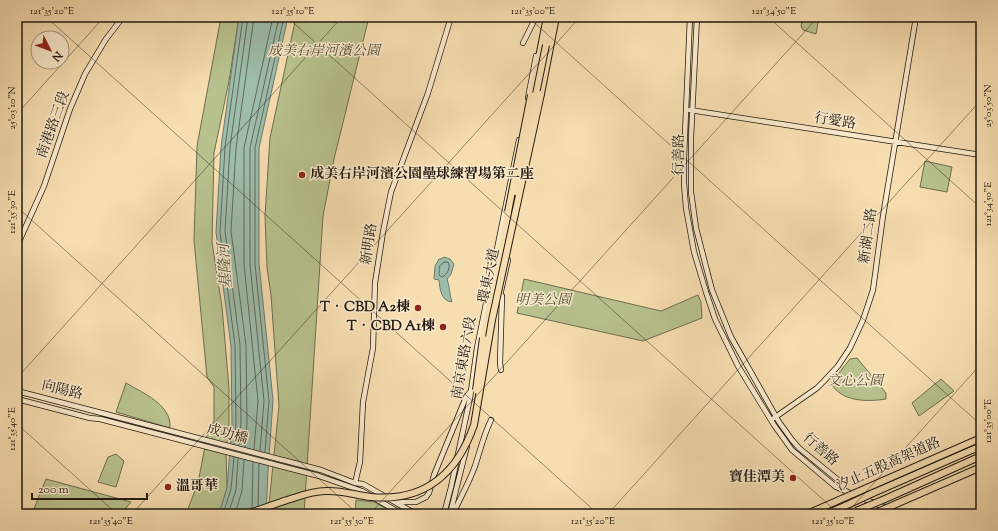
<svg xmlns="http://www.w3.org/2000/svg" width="998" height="531" font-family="'Sorts Mill Goudy','Noto Serif TC',serif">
<rect width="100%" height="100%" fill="#f7deb1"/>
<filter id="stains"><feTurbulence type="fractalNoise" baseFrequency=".005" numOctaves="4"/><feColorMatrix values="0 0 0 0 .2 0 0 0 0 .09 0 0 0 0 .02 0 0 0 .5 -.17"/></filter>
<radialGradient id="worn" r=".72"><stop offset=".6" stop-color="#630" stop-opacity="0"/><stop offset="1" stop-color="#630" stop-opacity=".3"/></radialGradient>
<!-- green -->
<path fill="#b8c28f" stroke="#6d6e50" d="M221,17H239L229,81L214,153L212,242L222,307L229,388V429L226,450L227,488L219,514H186L198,483L208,431L214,421V387L207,377L194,240L197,146Z
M296,17H369L334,159L323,216L304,514H268L279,406L271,295L267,268L265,216L270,138Z
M803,17H819L816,34L803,30L801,26Z
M925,161L952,167L947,192L920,187Z
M524,279L661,311L698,295L701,302L702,318L643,341L517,313Z
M857,358L886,393V399C867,402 841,402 831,383L850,359Z
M941,379L954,391L919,416L912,403Z
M126,383C143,393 172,405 170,428L116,412Z
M116,454L124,461L116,487L98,482L108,457Z
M46,479L131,502L121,514H32Z
M356,500L374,502L396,514H355Z"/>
<!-- water -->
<path fill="#9dbcaa" stroke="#6c7b6d" d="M239,17H288L259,148V263L273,400L268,471L266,514H219L227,488L232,424L231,346L216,232L221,147Z
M444,257L450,259L454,264L451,274L447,279C450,287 449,294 452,302C441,301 440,289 439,280L434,279L435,266L439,259H441Z"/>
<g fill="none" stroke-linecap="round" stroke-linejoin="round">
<!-- shore -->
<path stroke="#606a5e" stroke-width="1" d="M445,262H448C451,268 447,275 442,277L439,275C440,267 437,266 445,262Z
M234,444L236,423L235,345L220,232L225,147L243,17
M239,445L241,423L240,345L225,231L230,147L248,17
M245,447L247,423L246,345L231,231L236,148L254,17
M254,449L258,401L244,264V148L273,17
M260,451L264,401L250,264V148L279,17
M265,452L269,401L255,264V148L284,17
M258,506L259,464
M252,508L253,462
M223,514L231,489L234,457
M228,514L236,490L238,458
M235,514L242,491L244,460"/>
<!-- secondary casing -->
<g stroke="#221911" stroke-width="6">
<path id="secondary" d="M690,17L684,158V183L686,208L694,252L706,292L715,319L738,366L774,425L792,450L836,487L900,514
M697,17L691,137V192L696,228L712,290L731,337L779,422L792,440L799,448L843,484L844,490
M523,43L536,17
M528,98L536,56
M690,110L981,155
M17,246L44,186L70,109L85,74L106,39L123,17
M499,300L508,260
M501,370L500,363L502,296
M17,391L321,470L355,483L363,484L416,514
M17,399L90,418L100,419L319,476L362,491L402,514
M774,418L817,388L824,381L838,366L850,348L863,320L873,290L883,216L916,17
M355,483L360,462L363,402L373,348L375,283L383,232L391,192L428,93L451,17
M396,502H416L426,497L429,493L434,475L466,397L470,392
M444,514L451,487L470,398L477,348L519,140
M450,514L467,446
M453,514C460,498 469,483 475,466C480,451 484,434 491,420"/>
</g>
<!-- highway casing -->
<g stroke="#221911" stroke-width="8">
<path id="highway" d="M546,45L552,17
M532,92L547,17
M541,94L556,17
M483,338L509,209
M873,493L981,446
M885,499L981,456
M247,514L284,501
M826,514L845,506"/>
</g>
<!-- secondary -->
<use href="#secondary" stroke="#faeacc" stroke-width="4.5"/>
<!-- highway -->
<use href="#highway" stroke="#f7deb1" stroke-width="6"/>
<!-- highway-bridge casing -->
<g stroke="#221911" stroke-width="8" stroke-linecap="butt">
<path id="highway-bridge" d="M516,192L546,45
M508,212L531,95
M476,390L483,338
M284,501C298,497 311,491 325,491C341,490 355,495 371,497C424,502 457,474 474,425L492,320L541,94
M845,506L873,493
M856,511L885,499
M807,514L981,438
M873,514L981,467"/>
</g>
<!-- highway-bridge -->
<use href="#highway-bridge" stroke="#f7deb1" stroke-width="6"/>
</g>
<!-- ticks -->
<path fill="none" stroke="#221911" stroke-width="1" stroke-opacity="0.45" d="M46,17L598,514M287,17L839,514M528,17L981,425M768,17L981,208M17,114L104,17M17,207L358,514M17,378L342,17M17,424L117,514M132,514L580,17M370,514L818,17M608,514L981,100M846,514L981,364"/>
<!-- markers -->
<g fill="#8f2418" stroke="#faeacc" stroke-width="1.5">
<circle cx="302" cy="175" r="4"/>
<circle cx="418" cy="308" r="4"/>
<circle cx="443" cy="327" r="4"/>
<circle cx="793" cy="478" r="4"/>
<circle cx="168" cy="487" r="4"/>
</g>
<g text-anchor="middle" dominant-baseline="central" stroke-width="3" stroke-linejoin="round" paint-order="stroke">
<!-- park labels -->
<g font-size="14" font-style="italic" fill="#4f4c37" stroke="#faeacc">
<text x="324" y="52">成美右岸河濱公園</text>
<text x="543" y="301">明美公園</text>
<text x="855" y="382">文心公園</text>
</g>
<!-- street labels -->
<g font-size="14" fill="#221911" stroke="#faeacc">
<text transform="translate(835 122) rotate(9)">行愛路</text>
<text transform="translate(54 125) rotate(-70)">南港路三段</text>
<text transform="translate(680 155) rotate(-89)">行善路</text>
<text transform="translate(869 236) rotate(-82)">新湖二路</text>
<text transform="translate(370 244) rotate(-81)">新明路</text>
<text transform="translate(490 276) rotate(-78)">環東大道</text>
<text transform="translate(465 358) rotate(-80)">南京東路六段</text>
<text transform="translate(62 391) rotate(14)">向陽路</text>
<text transform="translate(227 435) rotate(15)">成功橋</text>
<text transform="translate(820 450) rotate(41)">行善路</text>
<text transform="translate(889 465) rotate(-24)">汐止五股高架道路</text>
</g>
<!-- poi labels -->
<g font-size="14" font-weight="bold" fill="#221911" stroke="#faeacc" text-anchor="end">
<text x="310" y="175" text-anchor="start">成美右岸河濱公園壘球練習場第二座</text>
<text x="410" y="308">T．CBD A2棟</text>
<text x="435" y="327">T．CBD A1棟</text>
<text x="785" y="478">寶佳潭美</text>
<text x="176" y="487" text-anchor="start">溫哥華</text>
</g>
<!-- water labels -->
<g font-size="15" font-style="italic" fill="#4d5247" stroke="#faeacc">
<text transform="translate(226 266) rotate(-94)">基隆河</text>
</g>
</g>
<!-- margin -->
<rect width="998" height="531" fill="none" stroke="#f7deb1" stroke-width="44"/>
<!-- north arrow -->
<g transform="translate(50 50) rotate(132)"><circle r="19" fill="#faeacc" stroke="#a49681"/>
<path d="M0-3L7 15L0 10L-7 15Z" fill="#8f2418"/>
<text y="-6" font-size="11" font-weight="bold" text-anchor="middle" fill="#221911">N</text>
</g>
<!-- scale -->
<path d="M32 493v6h115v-6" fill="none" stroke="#221911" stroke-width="2"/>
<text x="38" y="493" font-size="12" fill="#221911" stroke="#faeacc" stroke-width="3" paint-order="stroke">200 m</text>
<rect x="22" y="22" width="954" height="487" fill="none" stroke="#221911" stroke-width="1.5"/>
<g font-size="10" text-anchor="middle" fill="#221911">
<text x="52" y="14">121°35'20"E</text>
<text x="293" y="14">121°35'10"E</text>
<text x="533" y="14">121°35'00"E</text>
<text x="774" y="14">121°34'50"E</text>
<text transform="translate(987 106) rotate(-90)" y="4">25°03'50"N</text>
<text transform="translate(11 108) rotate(-90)" y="4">25°03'10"N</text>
<text transform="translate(987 204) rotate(-90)" y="4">121°34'50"E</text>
<text transform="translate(11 212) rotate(-90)" y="4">121°35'30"E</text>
<text transform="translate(987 421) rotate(-90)" y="4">121°35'00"E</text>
<text transform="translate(11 429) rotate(-90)" y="4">121°35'40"E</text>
<text x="111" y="524">121°35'40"E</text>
<text x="352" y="524">121°35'30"E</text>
<text x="593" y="524">121°35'20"E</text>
<text x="833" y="524">121°35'10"E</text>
</g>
<rect width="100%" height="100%" filter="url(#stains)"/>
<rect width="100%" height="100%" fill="url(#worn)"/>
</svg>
